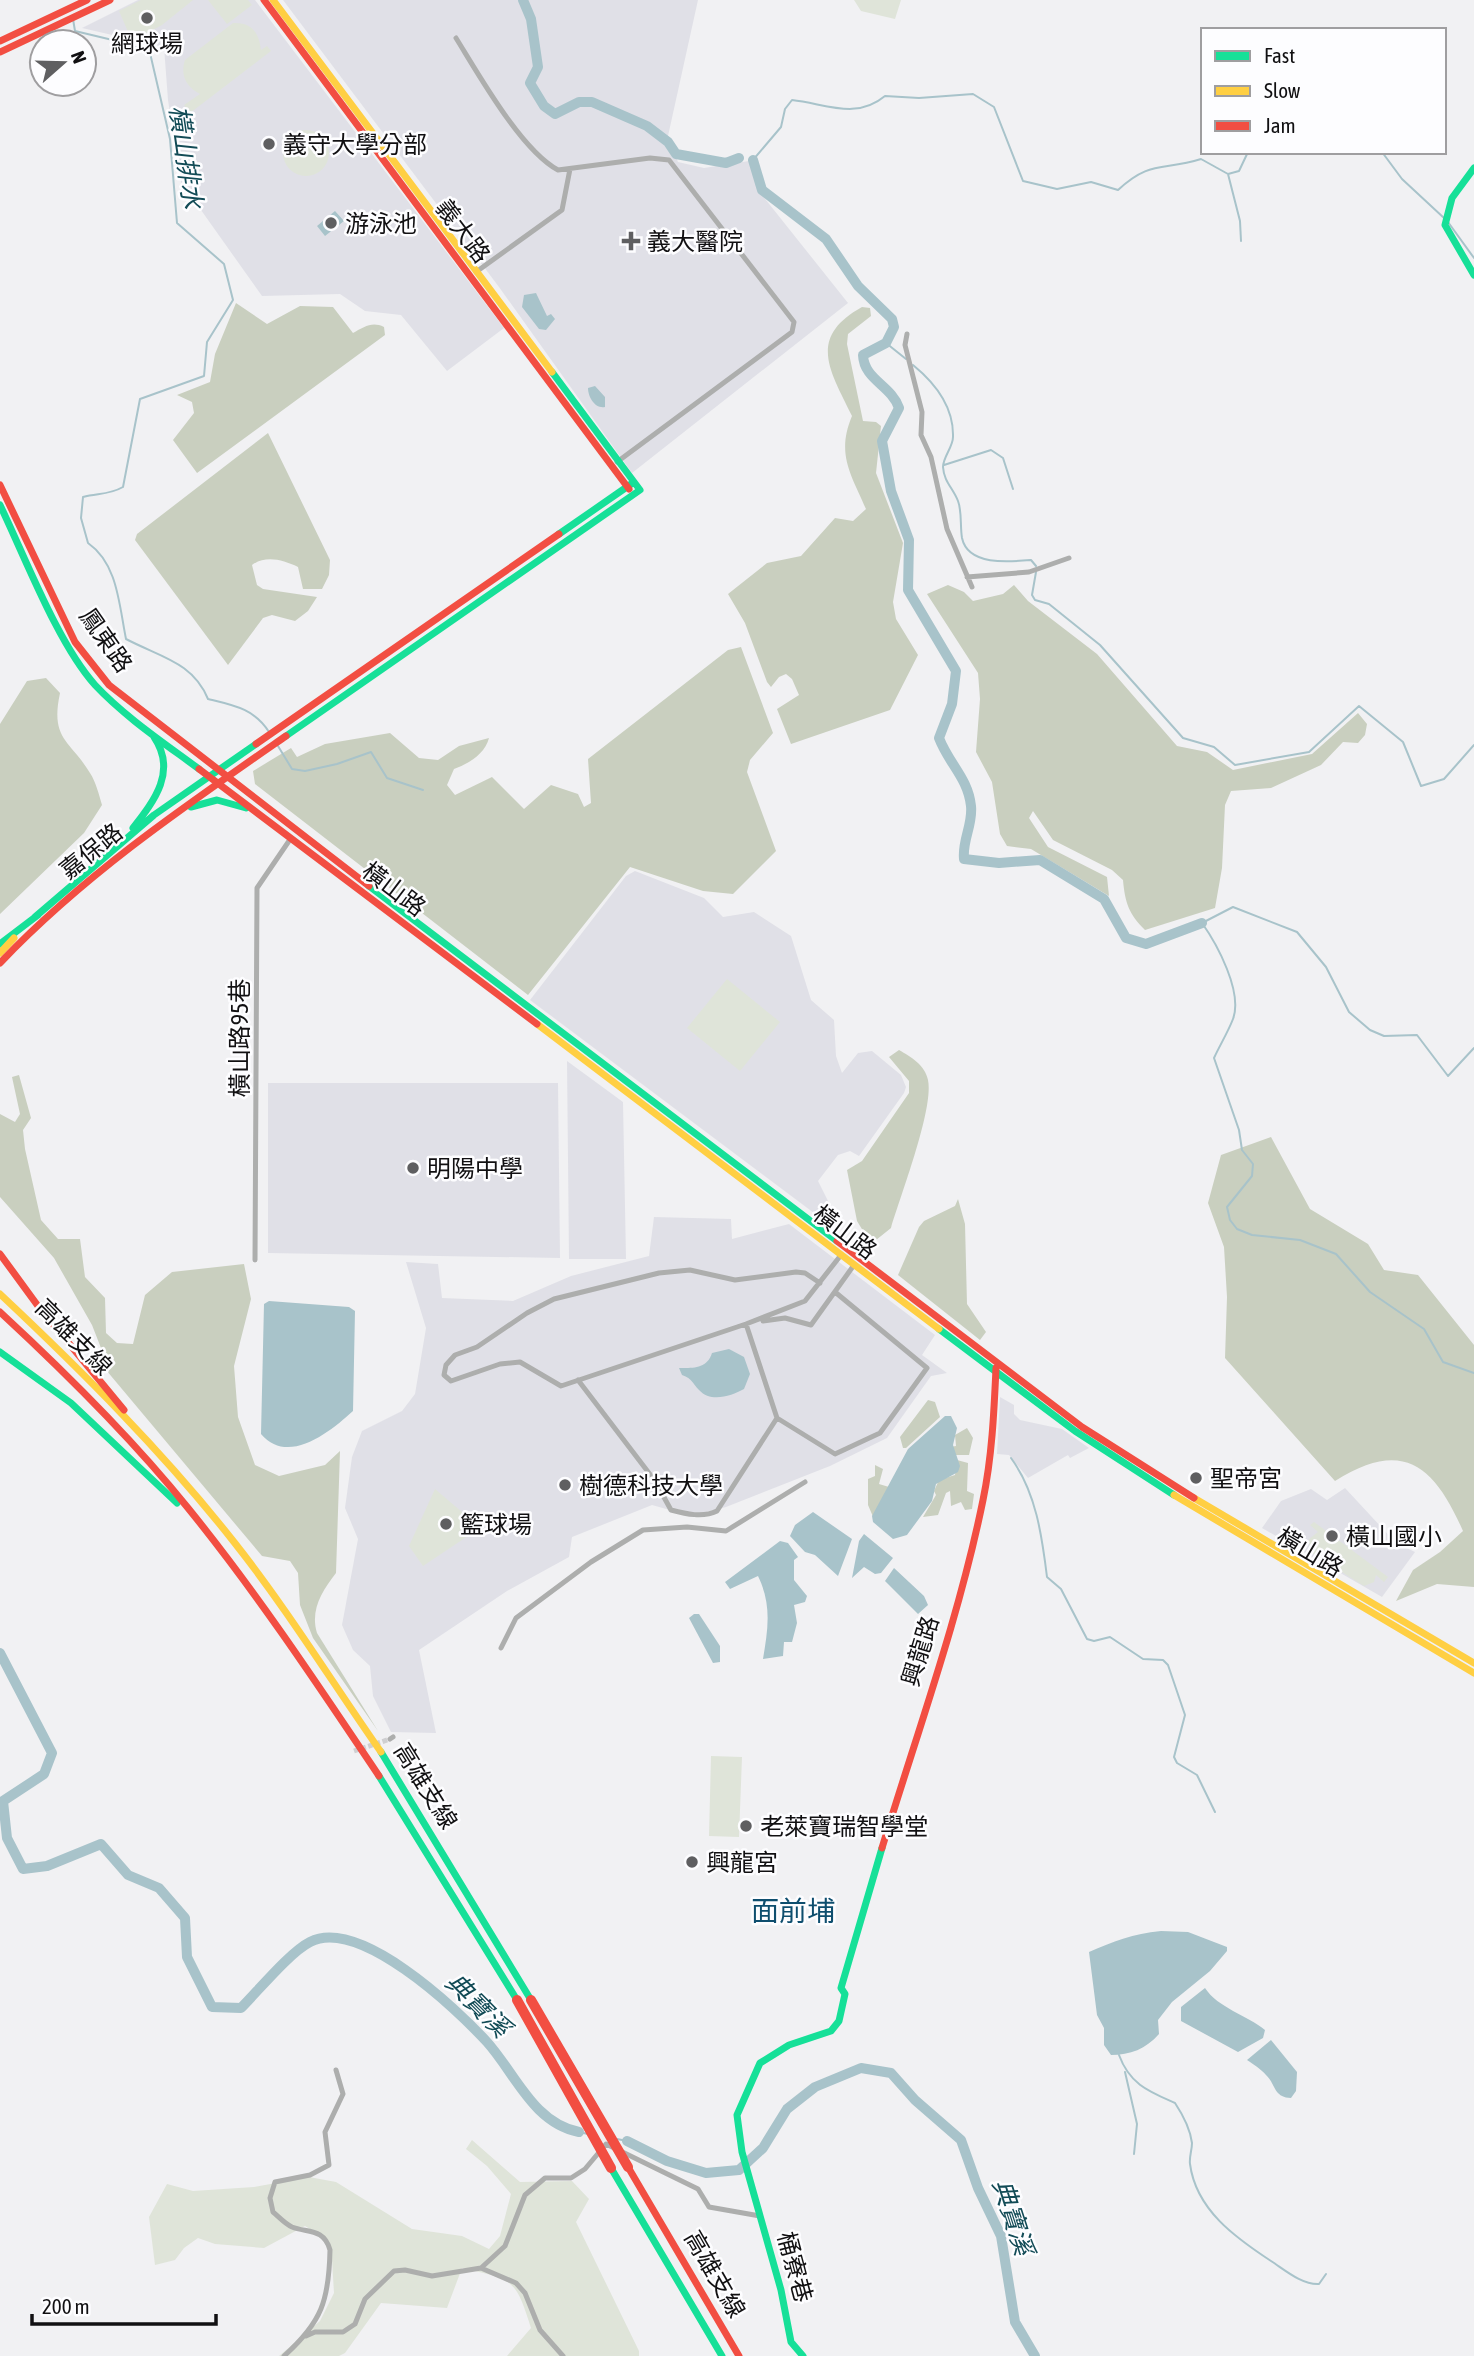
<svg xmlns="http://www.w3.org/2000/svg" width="1474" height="2356" font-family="'Asap Condensed','Noto Sans TC',sans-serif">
<rect width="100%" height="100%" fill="#f1f1f3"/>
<!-- built -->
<path fill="#e0e0e7" d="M138,0H255L504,328L447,371L401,315L365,311L340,294L262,296L196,203L182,188L168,100L164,47L82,28Z
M283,0H698L668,136L678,162L704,168L749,161L762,195L848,303L632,473L499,287Z
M635,871L704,898L723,917L754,912L791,936L811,1000L834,1020L836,1056L842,1073L858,1053L872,1051L901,1075L906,1087L904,1093L859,1156L850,1151L838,1155L818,1181L829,1203L822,1219L530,1000L626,876Z
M567,1061L623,1102L626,1259H569Z
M268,1083H558L560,1258L268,1253Z
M654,1217L731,1219L732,1239L789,1224L935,1335L922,1355L947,1373L931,1376L887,1438L830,1466L726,1507L691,1516L652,1505L572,1537L569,1557L507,1591L419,1650L436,1733L391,1732L373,1696L370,1666L353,1650L342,1625L358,1539L345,1508L352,1457L362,1431L402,1411L415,1394L426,1328L406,1262L438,1264L442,1298L513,1301L571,1276L649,1256Z
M1000,1397L1014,1405V1414L1020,1420L1062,1429L1089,1448L1070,1458L1068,1455L1028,1478L1009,1455L997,1454Z
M1345,1488L1396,1543L1415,1552L1382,1597L1262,1528L1281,1501L1311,1489L1327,1500Z"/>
<!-- green -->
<path fill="#dfe4d9" d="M141,0H193L162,25L132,41L119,11Z
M208,0H248L252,5L227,24Z
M854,0H901L895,19L861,11Z
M233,23C252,22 259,33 261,50L267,46L271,51L190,113L184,105L200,94C186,87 180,75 185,60Z
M283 153a23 23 0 1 1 46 0a23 23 0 1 1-46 0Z
M727,979L780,1022L740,1071L687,1028Z
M435,1489L469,1518L477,1530L423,1566L409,1546Z
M1314,1522L1388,1577L1384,1582L1376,1575L1374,1582L1364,1586L1310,1552L1309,1539L1318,1532L1310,1525Z
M711,1756L742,1757L739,1837L709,1836Z
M472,2140L520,2182L572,2181L589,2199L576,2222L639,2351V2356H507L531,2328C515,2277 513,2280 462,2268L447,2308L381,2303L345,2353L339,2356H279L320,2321L334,2293L332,2260L326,2239L305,2226L264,2248L215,2244L198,2238L184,2248L175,2260L155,2265L149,2217L167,2184L193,2191L254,2187L309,2177L336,2182L412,2229L462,2236L489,2249L500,2236L511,2194L487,2166L466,2149Z"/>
<!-- forest -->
<path fill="#c9cfbf" d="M236,303L267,324L300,306L333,307L353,333C364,327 372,321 384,327L385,335L197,473L173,440L194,413L192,402L177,395L210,382L215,354Z
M862,307L870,308L871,316L848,334L847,344L863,421L876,422L881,426L876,473L903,543L893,602L896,619L918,655L890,710L791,744L777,709L799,695L792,679L786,674L779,677L771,687L767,682L745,623L728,594L767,563L801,556L835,518L853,521L866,509C851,474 836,454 852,416C831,372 806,338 862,307Z
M268,433L330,560L329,575L322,589H303L298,567C283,560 266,555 252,565L257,585L263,589L317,597L308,611L295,621L272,615L263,618L228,665L135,540L137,534Z
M948,585L964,592L973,601L1003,594L1014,585L1028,601L1097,654L1177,746L1207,752L1233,770L1312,754L1358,713L1367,724L1365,735L1358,743L1343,742L1321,765L1271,788L1231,791L1225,805L1222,868L1215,908L1145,930C1129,914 1125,903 1123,880L1112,870L1053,840L1033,811L1029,818L1048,847L1107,877L1109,896L1031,849L1007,846L1000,834L992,782L976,752L980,699L978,673L927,594Z
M741,647L773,733L750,760L747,772L776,851L733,894L703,891L630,867L528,995L255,784L253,771L291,748L297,757L325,744L390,733L419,758L438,760L459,746L489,738C485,754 468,764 454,769L447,785L455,795L492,777L524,809L551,785L578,794L584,807L591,803L588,759L728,650Z
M46,678L60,693C50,740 70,740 90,773C96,782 99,795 102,805L84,833L0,914V724L27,681Z
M899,1050C911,1057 925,1065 928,1080C934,1109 900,1197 891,1228L876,1240L868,1239L857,1221L847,1170L862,1161L909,1093V1081L889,1057Z
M19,1075L31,1118L23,1130L25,1149L41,1220L58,1239H80L85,1277L105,1298L106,1333L117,1343L133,1344L145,1295L172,1272L244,1264L251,1299L234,1366L238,1417L255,1465L279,1476L325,1465L340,1451L336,1573C322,1591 310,1610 317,1633L378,1731L313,1638L300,1605L298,1573L290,1561L262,1556L101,1364V1348L92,1325L54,1258L0,1197V1114L15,1122L20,1114L12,1077Z
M1271,1137L1310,1209L1368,1244L1384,1270L1418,1275L1474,1345V1587L1437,1584L1396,1601L1413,1570L1440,1552L1463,1531C1434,1465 1403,1438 1335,1481L1225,1358L1227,1297L1224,1247L1208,1203L1221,1155Z
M958,1199L965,1224L967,1304L986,1332L980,1340L898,1275L919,1227L924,1221L955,1206Z
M928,1400L935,1402L940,1417L906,1448H903L900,1437Z
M967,1428L973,1438L969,1455H954L950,1447L956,1446L955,1435Z
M957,1460L968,1463L967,1491L974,1494L972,1509L965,1510L961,1502L951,1506L950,1491L946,1493L938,1515L923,1517L936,1495L934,1491L939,1480L955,1475Z
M875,1465L883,1469L879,1484L889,1487L874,1519L868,1505V1479L875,1476Z"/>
<!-- water -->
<path fill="#a8c3ca" d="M335,211L344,221L325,236L317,226Z
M536,293L547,316L551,314L555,319L546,330L539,329L522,307L524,295Z
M595,386L605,397V407C595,409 588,397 588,388Z
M269,1301L349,1307L355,1311L353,1411C330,1432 288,1466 261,1434L264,1304Z
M729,1349L744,1357L750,1374L744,1389C731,1396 711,1403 699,1390C692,1383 693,1379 682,1375L679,1368C693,1368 707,1369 712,1353Z
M945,1416H951L957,1428L953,1445L960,1466L958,1472L936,1484L932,1501L907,1535L893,1539L873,1522L872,1516L908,1449Z
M813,1512L852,1539L838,1576L815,1555L805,1552L790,1536L795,1525Z
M864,1534L893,1558L881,1573L875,1574L864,1567L852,1578L859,1541Z
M780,1541L788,1543L798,1557L794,1560V1580L807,1596L805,1602L794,1605L797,1623L792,1642H784L783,1656L763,1659C768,1629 772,1605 758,1576L730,1589L725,1582Z
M894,1568L924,1596L928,1605L918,1614L885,1581Z
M694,1614H699L720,1646V1662L713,1663L689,1618Z
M1161,1931L1188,1932L1227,1947V1951L1210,1971L1172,2002L1158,2020L1159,2034C1146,2049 1130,2055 1111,2055L1104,2045V2028L1097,2015L1089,1952C1115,1941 1132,1934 1161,1931Z
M1205,1988C1218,2008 1247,2015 1265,2030L1263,2038L1238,2052L1181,2021V2007Z
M1271,2040L1297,2072L1296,2091L1291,2098C1273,2097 1276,2084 1266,2075C1261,2069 1253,2064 1247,2060Z"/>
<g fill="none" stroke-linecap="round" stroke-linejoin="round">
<!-- stream -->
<path stroke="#a8c3ca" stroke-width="2" d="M73,19L75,31L125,43L150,53L170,139L177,223L224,264L233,300L207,342L204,376L140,399L123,487C109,495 98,493 83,497L81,518L88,543C118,564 119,605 126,639C160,657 193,662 208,699C233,705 255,709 269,732
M1382,152L1402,179L1444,218
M753,160L781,127L785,109L792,100C827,104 856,120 885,96L919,98L973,94L994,107L1023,181L1057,189L1091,182L1118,190C1150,160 1162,171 1201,159L1228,174L1239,171L1248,152
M1228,174L1240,221L1241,241
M1448,222L1474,258
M886,343L906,359
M913,365C935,383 954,406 953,437C953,447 943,457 943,467C944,482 953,488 958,501C962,511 960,526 962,538C968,566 1009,562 1031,560L1036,566
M944,465L991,450L1003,458L1013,489
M1036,572L1032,595L1035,600L1049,604L1100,645L1183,738L1214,747L1235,765L1309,752L1359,706L1403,742L1421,786L1444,779L1474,745
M278,746L292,769L305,771L337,764L371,752L387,778L423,790
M1474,1048L1448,1076L1417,1035L1384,1036L1370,1030L1349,1012L1326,967L1297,932L1233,907L1202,923C1217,944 1243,992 1233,1019C1228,1032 1220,1045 1214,1058L1239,1130L1242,1150L1253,1164L1252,1176L1227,1207L1230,1220L1237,1229L1252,1235L1300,1240L1336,1254L1370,1292L1424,1329L1443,1362L1474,1373
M1011,1458C1036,1492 1042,1536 1047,1577L1061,1589L1087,1639L1094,1641L1110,1637L1143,1659L1163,1660L1168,1665L1185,1715L1174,1757L1177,1763L1197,1775L1215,1812
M1119,2055C1130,2085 1150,2092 1175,2103C1183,2115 1190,2128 1192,2143C1192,2150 1189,2157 1190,2164C1196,2210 1236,2238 1271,2261C1285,2270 1302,2285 1319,2284L1326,2274
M1125,2072L1137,2124L1134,2154
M579,2132L588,2134
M617,2139L627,2141"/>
<!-- river -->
<path stroke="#a8c3ca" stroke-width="10" d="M523,0L531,19L538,67L530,83L544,106L555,114L579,102H592L647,126L668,142L676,154L726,163L739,158
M753,160L762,190L826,239L858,286L892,319L894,327L886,343L863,355C864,380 891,385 899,408L882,441L891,491L909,540L908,590L956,671L952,704L939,738C949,764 968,778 971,806C973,825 962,840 964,859L999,863L1040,860L1104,899L1126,938L1146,944L1202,923
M0,1653L52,1753L44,1774L3,1801L7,1838L23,1869L47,1866L101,1844L128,1875L159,1888L185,1918L187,1957L212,2007L241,2008C258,1991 290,1952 310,1942C359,1917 455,2007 487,2042C515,2073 533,2123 579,2132
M627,2141L667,2161L706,2173L739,2170L763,2148L787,2109L815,2087L861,2068L891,2073L915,2100L961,2140L978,2188L1001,2236L1015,2322L1035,2356"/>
<!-- street-tunnel -->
<path stroke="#cfcfd1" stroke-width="5" stroke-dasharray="5 2.5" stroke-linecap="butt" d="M354,1751L390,1739"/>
<!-- street -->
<path stroke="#adaead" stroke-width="5" d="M456,38C479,75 521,150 558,170L650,158L669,160L794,322L792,332L617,462
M476,272L562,210L570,169
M907,334L905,345L922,412L921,435L931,457L947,529L972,587
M967,577L1029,572L1069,558
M255,1260L257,888L291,838
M820,1283L805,1273L796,1272L735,1280L690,1270L659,1273L554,1299L527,1313L477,1347L455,1355L446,1365L444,1375L451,1381L500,1364L520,1362L561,1386L746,1324L805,1301L841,1255
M763,1321L785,1318L811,1325L854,1265
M746,1324L777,1418L835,1454L880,1433L927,1368L835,1292
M578,1380L655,1481L671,1510C686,1514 703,1518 717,1511L777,1418
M501,1648L516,1618L591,1562L643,1530L687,1527L726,1531L805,1482
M390,1739L393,1737
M481,2268L516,2283L525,2293L540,2330L563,2356
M306,2336L315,2332H343L355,2324L365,2299L394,2271L405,2270L432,2276L481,2268L505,2246L525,2195L545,2178H571L585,2169L606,2144L698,2189L709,2207L760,2216
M284,2356C322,2322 329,2300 330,2250C324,2228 307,2233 292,2227C285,2224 279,2217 273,2212L270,2198L275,2182L310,2175L329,2165L325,2132L343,2094L336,2070"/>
<!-- fast -->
<path stroke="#16e098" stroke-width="7" d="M1474,168L1452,198L1445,225L1474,275
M0,505C25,557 58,644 95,685C125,717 164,743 199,769
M559,534L634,482
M286,736L640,490L552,372
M191,807L217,800L246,808
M133,828C155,800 177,771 154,737
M369,886L837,1241
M35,917L154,815L256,744
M0,944L38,915
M939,1329L1075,1431L1174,1495
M0,1352L71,1403L177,1503
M381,1752L531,2000
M379,1776L517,2000
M611,2168L722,2356
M803,2356L791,2342L781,2290L742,2152L737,2115L760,2063L789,2045L831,2031L839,2021L845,1994L841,1988L882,1848"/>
<!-- slow -->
<path stroke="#ffcf43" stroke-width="7" d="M273,0L552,372
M0,953L14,938
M537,1024L939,1329
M0,1294C82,1371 164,1453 234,1542C287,1609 332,1682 381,1752
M1174,1495L1474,1673
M1194,1498L1474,1663"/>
<!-- jam -->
<path stroke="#f24e42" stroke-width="7" d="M264,0L629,489
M0,41L87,0
M0,52L110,0
M0,485L75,642L109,685L369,886
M256,744L559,534
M199,769L537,1024
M0,963C85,874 185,806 286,736
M837,1241L1082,1427L1194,1498
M0,1254L38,1306L124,1410
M0,1312C66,1373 131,1437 188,1508C257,1593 318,1685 379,1776
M882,1848C917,1733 959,1618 983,1500C992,1457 994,1412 996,1368
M628,2167L739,2356"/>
<!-- jam-bridge -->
<path stroke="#f24e42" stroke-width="10" d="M517,2000L611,2168
M531,2000L628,2167"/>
</g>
<!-- markers -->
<g fill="#5f5f61" stroke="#fdfdff" stroke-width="2.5">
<circle cx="147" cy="18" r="7"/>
<circle cx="269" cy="144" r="7"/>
<circle cx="331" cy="223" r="7"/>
<path d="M627.5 230.5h7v7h7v7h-7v7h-7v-7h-7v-7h7z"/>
<circle cx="413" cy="1168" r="7"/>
<circle cx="1196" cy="1478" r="7"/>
<circle cx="565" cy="1485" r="7"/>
<circle cx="446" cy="1524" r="7"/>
<circle cx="1332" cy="1536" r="7"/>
<circle cx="746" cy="1826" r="7"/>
<circle cx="692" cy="1862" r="7"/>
</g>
<g text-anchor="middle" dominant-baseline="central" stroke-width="5" stroke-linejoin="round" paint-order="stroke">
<!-- poi labels -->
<g font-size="24" fill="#111012" stroke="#fdfdff" text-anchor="start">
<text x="147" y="43" text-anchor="middle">網球場</text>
<text x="283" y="144">義守大學分部</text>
<text x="345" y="223">游泳池</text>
<text x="647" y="241">義大醫院</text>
<text x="427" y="1168">明陽中學</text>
<text x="1210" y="1478">聖帝宮</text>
<text x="579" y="1485">樹德科技大學</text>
<text x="460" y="1524">籃球場</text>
<text x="1346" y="1536">橫山國小</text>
<text x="760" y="1826">老萊寶瑞智學堂</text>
<text x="706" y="1862">興龍宮</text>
</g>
<!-- street labels -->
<g font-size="24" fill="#111012" stroke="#fdfdff">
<text transform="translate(463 231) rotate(53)">義大路</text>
<text transform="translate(106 640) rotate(55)">鳳東路</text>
<text transform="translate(91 851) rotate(-39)">嘉保路</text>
<text transform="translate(394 889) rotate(37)">橫山路</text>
<text transform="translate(239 1038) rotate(-90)">橫山路95巷</text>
<text transform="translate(845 1232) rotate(37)">橫山路</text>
<text transform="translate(74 1337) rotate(45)">高雄支線</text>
<text transform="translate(1310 1552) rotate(31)">橫山路</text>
<text transform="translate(920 1651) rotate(-73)">興龍路</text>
<text transform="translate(426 1786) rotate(58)">高雄支線</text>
<text transform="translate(795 2267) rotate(75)">桶寮巷</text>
<text transform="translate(715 2274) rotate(60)">高雄支線</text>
</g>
<!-- water labels -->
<g font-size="26" font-style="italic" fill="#124b56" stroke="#fdfdff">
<text transform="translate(186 157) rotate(82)">橫山排水</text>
<text transform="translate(478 2005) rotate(45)">典寶溪</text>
<text transform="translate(1013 2217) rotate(72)">典寶溪</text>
</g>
<!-- quarter labels -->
<g font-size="28" fill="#0e4e6e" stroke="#fdfdff">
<text x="793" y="1911">面前埔</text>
</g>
</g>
<!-- legend -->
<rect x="1201" y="28" width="245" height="126" fill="#fdfdff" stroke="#9f9ea0" stroke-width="2"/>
<rect x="1215" y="51" width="35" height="10" fill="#16e098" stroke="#9f9ea0" stroke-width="2"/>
<text x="1264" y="63" font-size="21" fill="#111012">Fast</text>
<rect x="1215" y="86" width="35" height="10" fill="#ffcf43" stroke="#9f9ea0" stroke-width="2"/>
<text x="1264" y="98" font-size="21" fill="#111012">Slow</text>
<rect x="1215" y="121" width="35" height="10" fill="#f24e42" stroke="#9f9ea0" stroke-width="2"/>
<text x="1264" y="133" font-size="21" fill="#111012">Jam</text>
<!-- north arrow -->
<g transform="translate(63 63) rotate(70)"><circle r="33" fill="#fdfdff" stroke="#9f9ea0" stroke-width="2"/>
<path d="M0-5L12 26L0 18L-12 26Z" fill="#5f5f61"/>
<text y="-10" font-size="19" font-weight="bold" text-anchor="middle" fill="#111012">N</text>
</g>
<!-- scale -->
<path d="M32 2314v10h184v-10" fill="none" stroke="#111012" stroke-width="3.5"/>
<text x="42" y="2314" font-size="21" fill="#111012" stroke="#fdfdff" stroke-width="5" paint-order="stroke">200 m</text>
</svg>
